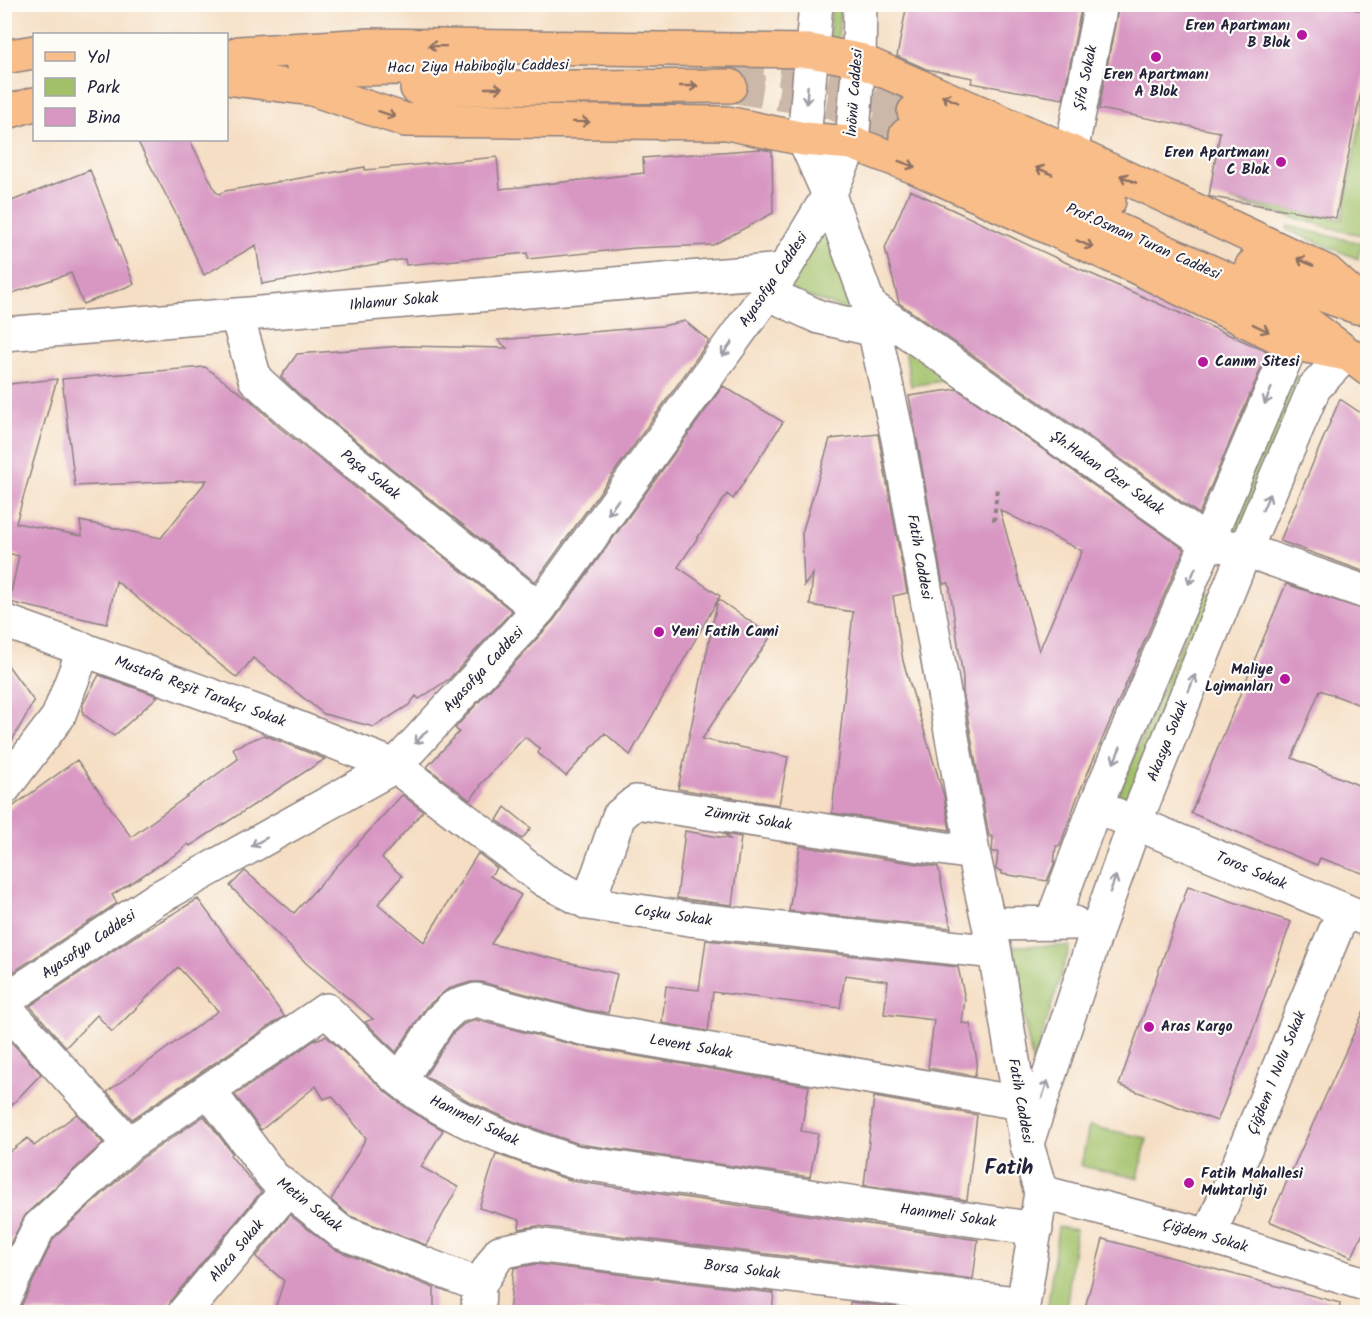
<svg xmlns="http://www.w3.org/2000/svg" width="1372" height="1317" font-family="Kalam,sans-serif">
<rect width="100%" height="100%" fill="#fdfcf7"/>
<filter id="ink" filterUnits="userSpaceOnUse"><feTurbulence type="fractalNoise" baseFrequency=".0167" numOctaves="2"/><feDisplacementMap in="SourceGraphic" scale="12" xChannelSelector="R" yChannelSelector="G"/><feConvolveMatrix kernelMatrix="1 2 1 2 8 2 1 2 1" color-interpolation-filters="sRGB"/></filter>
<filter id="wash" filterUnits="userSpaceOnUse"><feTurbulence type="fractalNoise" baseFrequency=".008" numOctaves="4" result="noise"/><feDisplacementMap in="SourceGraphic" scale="24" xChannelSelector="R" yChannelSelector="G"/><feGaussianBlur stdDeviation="1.35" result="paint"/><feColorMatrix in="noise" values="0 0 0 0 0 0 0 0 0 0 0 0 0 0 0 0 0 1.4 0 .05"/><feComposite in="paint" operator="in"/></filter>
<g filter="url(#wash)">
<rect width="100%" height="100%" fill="#f5dec3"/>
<!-- green -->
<path fill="#a2c169" stroke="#627252" stroke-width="1.5" d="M831,5H841L837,48L829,49Z
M1367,83V233L1363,235L1346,232L1229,200L1342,219Z
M827,208L859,314L786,289Z
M1288,226L1361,243L1358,259L1287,230Z
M904,344L955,379L911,386Z
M1292,375L1305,380L1238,538L1224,532Z
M1204,591L1214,596L1127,801L1117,797Z
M1010,946H1070L1033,1065Z
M1089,1126L1147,1138L1138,1178L1081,1166Z
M1058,1227L1076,1230L1066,1312H1047Z"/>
<g id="blocks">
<!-- building -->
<path fill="#d897c3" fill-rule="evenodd" d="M907,4H1082L1063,99L971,83L973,78L926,69L897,56Z
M1119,4H1328L1368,12V57L1336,218L1211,197L1209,196L1220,132L1099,109Z
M137,140H190L216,192L219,194L225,191L365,167V170L497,157L500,189L644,173L643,158L760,149L772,151L773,213L713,245L635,248L528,259L527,253L406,265L405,259L262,284L256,245L204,275L178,218Z
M90,170L134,284L83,304L71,273L4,296V204Z
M910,190L1080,269L1268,352L1199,514L899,303L885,248Z
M685,321L709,341L535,582L304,399L281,377L297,354L402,346L507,348L498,340L662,326Z
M205,367L250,400L280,428L512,611L449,679L419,699L416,696L409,705L374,727L324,714L253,658L237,678L116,581L107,624L9,602L19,556L4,552V405L9,384L57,379L16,523L82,536L80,521L161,538L207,480L75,486L62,379Z
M723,386L783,422L733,499L727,494L678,567L720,596L630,755L605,733L566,776L538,753L540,749L525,737L480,785L481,786L470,800L427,767L459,732L455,728L554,620Z
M957,389L1184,549L1077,798L1060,846H1056L1054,864L1047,881L1002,874V871L996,870L998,852H992L993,837L989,836L963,692V678L949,583L943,584L909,396ZM1000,510L1082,551L1039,651Z
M1340,399L1368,418V573L1280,541Z
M878,434L907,593L893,596L903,661L944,796L950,830L832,813L853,612L810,605L813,574L804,586L802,533L830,439Z
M1286,584L1368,611V708L1320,690L1292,758L1368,789V875L1320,858L1317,865L1191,813Z
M718,599L771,636L702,739L788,757L779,805L678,789Z
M4,660L34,701L4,755Z
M99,675L158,696L114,736L83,714V704Z
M264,735L325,759L190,846L188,844L178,853L112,895L117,903L4,978V813L77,760L131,837L238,759L233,748Z
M402,795L423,811L382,858L402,876L378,904L424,942L478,853L497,868L490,876L521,895L491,944L617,974L608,1013L586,1010L481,982H471L448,989L426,1007L396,1052L365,1022L373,1019L307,964L230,886L245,871L294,913Z
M505,807L531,828L522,839L497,820Z
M685,831L730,839L724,834L741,837L732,905L677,898Z
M800,846L938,867L951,928L789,911Z
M1188,886L1291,922L1247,1047L1217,1121L1119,1085Z
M198,899L284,1016L132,1119L107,1092L218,1011L178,967L112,1032L97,1015L66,1047L30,1006L137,935Z
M706,940L958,967L965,999L962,1023L970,1024L977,1061L975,1076L928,1068L934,1020L884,1014L888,981L845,975L840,1008L713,992L708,1031L662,1023L666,986L699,990Z
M1368,1002V1222L1352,1257L1269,1221Z
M476,1020L579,1046L809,1086L801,1131L818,1134L810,1177L579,1144L513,1121L470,1102L425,1076L453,1033L464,1024Z
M4,1034L41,1074L4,1113Z
M326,1036L388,1094L409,1110L443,1130L421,1167L458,1187L426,1245L350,1216L331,1200L366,1138L332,1096L324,1099L316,1086L261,1130L235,1095L315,1040Z
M874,1097L977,1115L967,1200L864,1185Z
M77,1114L103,1143L26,1214L4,1255V1156L28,1138L34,1146Z
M204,1116L232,1153L230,1155L261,1192L171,1300L167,1312H15L21,1306L54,1238L141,1159Z
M496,1154L572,1181L978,1240L973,1279L537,1226L519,1229L520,1220L479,1208Z
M290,1215L334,1249L434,1288V1312H274L284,1281L256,1257Z
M1103,1239L1340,1303L1339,1312H1084Z
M536,1264L774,1293L772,1312H509L514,1268Z
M850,1302L937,1312H849Z"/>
</g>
</g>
<g filter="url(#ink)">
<use href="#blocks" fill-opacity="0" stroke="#8c807f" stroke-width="1.5"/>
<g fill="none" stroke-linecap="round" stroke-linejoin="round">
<!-- major-tunnel -->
<path stroke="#cbb8a8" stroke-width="33" stroke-dasharray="33 16" stroke-linecap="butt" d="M732,61L830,76L914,112
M730,86L830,102L906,135"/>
<!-- minor casing -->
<g stroke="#8c807f" stroke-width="36">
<path id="minor" d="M816,4L804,139L829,195L869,305L898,439L973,853L995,952L1027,1145L1041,1192L1022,1312
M1071,152L1101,4
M767,293L819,317L875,330
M869,305L1206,542L1245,550L1368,593
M237,316L255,379L292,413L539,609
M4,334L784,270
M4,621L260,713L395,766L544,880L588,903L689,919L995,952
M4,788L58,717L84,649
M1114,814L1368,920
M588,903L619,816L636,802L973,853
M1052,922L1095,807L1292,343
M989,924L1074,923
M4,1001L158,898L395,766L539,609L784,270L829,195L852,143L859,60L860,4
M4,1006L129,1144L326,1010C351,1033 374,1059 400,1080C449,1120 516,1143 575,1162L1036,1229
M400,1080L439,1021L454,1007L476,1000L582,1028L1020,1103
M209,1091L273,1177L341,1232L479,1285
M1028,1140L1099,924L1135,823L1245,550L1314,388L1346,354
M1041,1192L1209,1236L1368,1285
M1209,1236L1344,910
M4,1298L39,1227L129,1144
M185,1312L288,1189
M478,1312L479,1285L500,1252L535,1245L1023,1304"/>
</g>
<!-- major casing -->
<g stroke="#8c807f" stroke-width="36">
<path id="major" d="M239,53L369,45L810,51L859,60L1071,152L1327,272L1368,309
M4,57L34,52
M302,62L348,69L451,67
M226,78L312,89H332
M417,88L730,86
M312,89L405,120L727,123L804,139L852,143L915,167L1134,266L1292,343L1346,354
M914,112L1109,201
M4,113L34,104
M906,135L1280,303L1368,369
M1252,266L1289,283L1357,307"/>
</g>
<!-- path -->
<path stroke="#8c807f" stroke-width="4" stroke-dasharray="4.5 4.5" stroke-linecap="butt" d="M994,521L997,487"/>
<!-- minor -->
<use href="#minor" stroke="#fff" stroke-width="33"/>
<!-- major -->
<use href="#major" stroke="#f8bd88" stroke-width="33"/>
</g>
<!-- one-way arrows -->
<defs><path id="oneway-shaft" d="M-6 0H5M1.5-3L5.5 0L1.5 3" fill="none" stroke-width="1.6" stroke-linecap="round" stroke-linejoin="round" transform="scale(1.5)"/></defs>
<g stroke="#8d7062">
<use href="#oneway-shaft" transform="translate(437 46) rotate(-179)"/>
<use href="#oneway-shaft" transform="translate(689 86)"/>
<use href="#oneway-shaft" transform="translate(494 88)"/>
<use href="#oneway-shaft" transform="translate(950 99) rotate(-157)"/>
<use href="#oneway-shaft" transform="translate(387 114) rotate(18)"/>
<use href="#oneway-shaft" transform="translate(581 122) rotate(1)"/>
<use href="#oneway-shaft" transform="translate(907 164) rotate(20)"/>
<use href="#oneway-shaft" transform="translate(1044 171) rotate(-156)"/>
<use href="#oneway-shaft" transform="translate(1128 179) rotate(-155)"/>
<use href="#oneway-shaft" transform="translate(1085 244) rotate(24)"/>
<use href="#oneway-shaft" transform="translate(1305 262) rotate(-155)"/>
<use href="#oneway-shaft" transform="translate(1261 328) rotate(26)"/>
</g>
<g stroke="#9c9ca7">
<use href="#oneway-shaft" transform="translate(807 95) rotate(94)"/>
<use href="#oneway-shaft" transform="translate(727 349) rotate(126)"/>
<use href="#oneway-shaft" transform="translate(1268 396) rotate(113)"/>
<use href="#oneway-shaft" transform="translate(1266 502) rotate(-67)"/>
<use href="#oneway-shaft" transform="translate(613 507) rotate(126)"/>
<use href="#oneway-shaft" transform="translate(1192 576) rotate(113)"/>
<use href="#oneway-shaft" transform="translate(1192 683) rotate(-68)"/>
<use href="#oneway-shaft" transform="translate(421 737) rotate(133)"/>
<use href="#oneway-shaft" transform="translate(1117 755) rotate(113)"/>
<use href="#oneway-shaft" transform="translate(259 842) rotate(151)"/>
<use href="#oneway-shaft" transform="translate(1113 884) rotate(-70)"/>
<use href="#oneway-shaft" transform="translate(1045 1089) rotate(-72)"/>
</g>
</g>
<!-- markers -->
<g fill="#b5179e" stroke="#fdfcf7" stroke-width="2">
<circle cx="1302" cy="35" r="6"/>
<circle cx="1156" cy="57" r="6"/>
<circle cx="1281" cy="162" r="6"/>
<circle cx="1203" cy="362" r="6"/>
<circle cx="659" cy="632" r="6"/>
<circle cx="1285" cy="679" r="6"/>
<circle cx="1149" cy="1027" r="6"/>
<circle cx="1189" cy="1183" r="6"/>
</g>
<g text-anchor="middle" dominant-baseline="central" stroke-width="4.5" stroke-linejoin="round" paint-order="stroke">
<!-- poi labels -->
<g font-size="15" font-weight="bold" fill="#22223b" stroke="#fdfcf7" text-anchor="start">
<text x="1290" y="26" text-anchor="end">Eren Apartmanı<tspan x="1290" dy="17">B Blok</tspan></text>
<text x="1156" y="75" text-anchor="middle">Eren Apartmanı<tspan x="1156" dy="17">A Blok</tspan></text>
<text x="1269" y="153" text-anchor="end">Eren Apartmanı<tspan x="1269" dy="17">C Blok</tspan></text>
<text x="1215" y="362">Canım Sitesi</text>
<text x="671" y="632">Yeni Fatih Cami</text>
<text x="1273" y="670" text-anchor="end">Maliye<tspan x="1273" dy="17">Lojmanları</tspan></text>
<text x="1161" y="1027">Aras Kargo</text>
<text x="1201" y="1174">Fatih Mahallesi<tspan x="1201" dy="17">Muhtarlığı</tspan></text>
</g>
<!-- street labels -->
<g font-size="15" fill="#22223b" stroke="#fdfcf7">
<text transform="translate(478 67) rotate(-1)">Hacı Ziya Habiboğlu Caddesi</text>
<text transform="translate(1086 78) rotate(-78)">Şifa Sokak</text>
<text transform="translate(855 93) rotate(-86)">İnönü Caddesi</text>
<text transform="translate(1143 242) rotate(24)">Prof.Osman Turan Caddesi</text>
<text transform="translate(774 280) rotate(-56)">Ayasofya Caddesi</text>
<text transform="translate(394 302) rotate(-5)">Ihlamur Sokak</text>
<text transform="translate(1107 473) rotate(35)">Şh.Hakan Özer Sokak</text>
<text transform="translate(370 475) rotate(38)">Paşa Sokak</text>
<text transform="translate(919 557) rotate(80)">Fatih Caddesi</text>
<text transform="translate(484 670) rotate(-47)">Ayasofya Caddesi</text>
<text transform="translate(200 692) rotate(20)">Mustafa Reşit Tarakçı Sokak</text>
<text transform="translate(1168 741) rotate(-68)">Akasya Sokak</text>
<text transform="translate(748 819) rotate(9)">Zümrüt Sokak</text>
<text transform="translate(1251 871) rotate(23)">Toros Sokak</text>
<text transform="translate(673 916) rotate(8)">Coşku Sokak</text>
<text transform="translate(89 945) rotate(-34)">Ayasofya Caddesi</text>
<text transform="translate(691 1047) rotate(10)">Levent Sokak</text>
<text transform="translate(1277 1073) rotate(-68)">Çiğdem 1 Nolu Sokak</text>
<text transform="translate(1020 1101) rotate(80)">Fatih Caddesi</text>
<text transform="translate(474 1121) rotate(26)">Hanımeli Sokak</text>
<text transform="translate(309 1205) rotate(38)">Metin Sokak</text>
<text transform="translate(948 1216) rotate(8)">Hanımeli Sokak</text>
<text transform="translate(1205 1236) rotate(16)">Çiğdem Sokak</text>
<text transform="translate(237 1251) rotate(-50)">Alaca Sokak</text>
<text transform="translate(742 1270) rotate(7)">Borsa Sokak</text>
</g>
<!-- district labels -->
<g font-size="21" font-weight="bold" fill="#22223b" stroke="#fdfcf7">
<text x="1009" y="1168">Fatih</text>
</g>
</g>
<!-- margin -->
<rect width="1372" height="1317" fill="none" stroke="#fdfcf7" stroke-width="24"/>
<!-- legend -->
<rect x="33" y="33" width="195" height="108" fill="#fdfcf7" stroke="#a5a5ac" stroke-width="1.5"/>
<rect x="45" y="52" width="30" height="9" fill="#f8bd88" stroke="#a5a5ac" stroke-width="1.5"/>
<text x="87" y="63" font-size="18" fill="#22223b">Yol</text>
<rect x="45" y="78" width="30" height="18" fill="#a2c169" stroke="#a5a5ac" stroke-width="1.5"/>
<text x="87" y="93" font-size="18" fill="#22223b">Park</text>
<rect x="45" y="108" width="30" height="18" fill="#d897c3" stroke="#a5a5ac" stroke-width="1.5"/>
<text x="87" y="123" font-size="18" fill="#22223b">Bina</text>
</svg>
